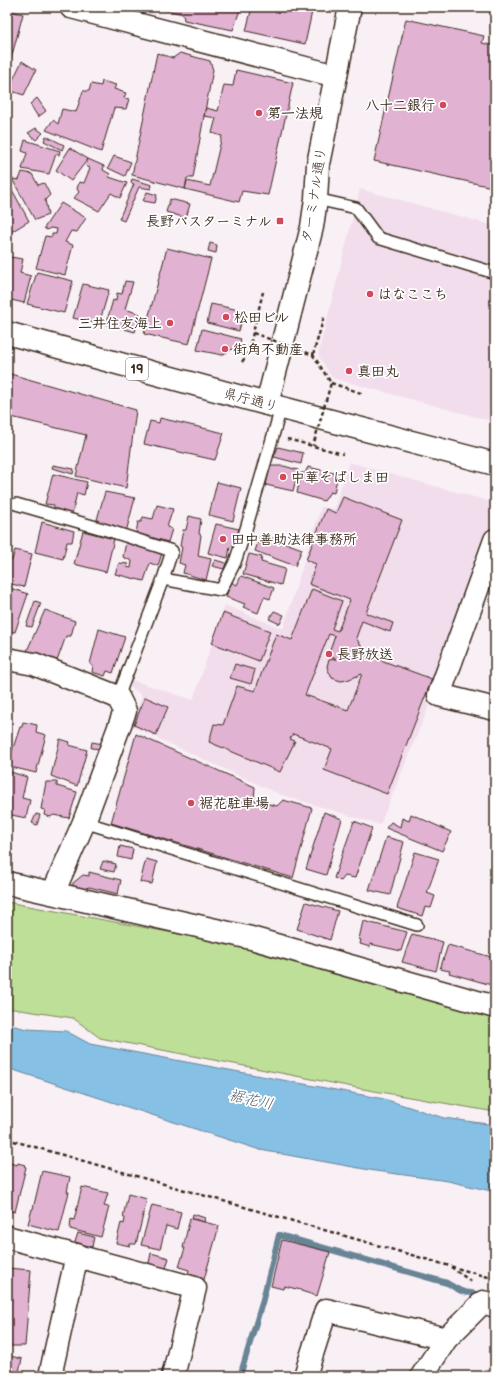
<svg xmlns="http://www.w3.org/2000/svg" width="502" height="1383" font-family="'Balsamiq Sans','Klee One',sans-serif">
<rect width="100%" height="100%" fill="#f9f0f6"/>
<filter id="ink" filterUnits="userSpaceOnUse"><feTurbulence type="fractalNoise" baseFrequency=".025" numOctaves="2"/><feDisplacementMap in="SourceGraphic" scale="8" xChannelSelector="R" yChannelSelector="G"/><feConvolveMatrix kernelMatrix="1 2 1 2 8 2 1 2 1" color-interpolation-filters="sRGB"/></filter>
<g filter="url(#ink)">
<!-- built -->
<path fill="#f2ddec" d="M360,189L495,226V422L332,378L318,355Z
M349,462L495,503V520L440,679L380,825L279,794L131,726L142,695L130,687L132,680L193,700L225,605L283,629L321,507L334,509Z"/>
<!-- green -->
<path fill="#bedf98" stroke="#7c845b" d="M7,902L249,947L495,1019V1112L363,1089L100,1038L73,1018L7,1008Z"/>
<!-- water -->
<path fill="#86c0e5" stroke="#688495" d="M7,1024L27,1029L66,1031L90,1044L384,1099L444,1118L495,1125V1192L448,1181L375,1171L260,1150L7,1068Z"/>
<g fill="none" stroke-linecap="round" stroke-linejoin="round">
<!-- stream -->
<path stroke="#688495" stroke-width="6" d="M240,1376L262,1303L279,1235L447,1283C456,1288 461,1293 472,1293"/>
</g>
<!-- building -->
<path fill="#e2b2d3" stroke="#3b2a1e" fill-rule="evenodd" d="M162,7H241L233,30L184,20L183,14L162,9Z
M252,7H313L305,44L246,31Z
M7,10L23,14L7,74Z
M406,19L484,36L482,43L495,46V173L492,187L374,161Z
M157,53L173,58L180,53L210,61L213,70L204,116L193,178H187L185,189L132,175Z
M22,61L36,70L24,95L8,90Z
M236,70L293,83L268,195L242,191L239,202L185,189L187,181L210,186L222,136L212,133L216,118L204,116L206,108L218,111L224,85L233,86Z
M102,81L116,85L114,89L126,93L124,98L129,99L126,109L114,108L101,152L46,130L53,120L58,124L62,109L76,112L83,91H89L91,84L101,86Z
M37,98L46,111L38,117L30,104Z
M36,128L43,133L36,140L28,133Z
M46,136L64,145L62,150L44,141Z
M25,140L60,151L59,155L56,154L49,174L22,169L27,153L22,151Z
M70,148L88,159L71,181L56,170Z
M114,156L131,162L125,176L108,168Z
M88,159L104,166L103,170L110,174L109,177L127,183L120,198L111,193L99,211L74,198L79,192L77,189L79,182L84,183L90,168L86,166Z
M22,172L32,174L38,185L44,183L50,195L45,200L48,215L35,220L12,179L19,180Z
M132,179L152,185L151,189L139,187L124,221L119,219L134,184L131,183Z
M9,184L29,221L11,232L7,225V187Z
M147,192L157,195L155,203L143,201Z
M170,199L190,204L186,218L166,212Z
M61,203L86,218L77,232L71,231L65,242L73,245L65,275L36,268L45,236L52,237V234H56L57,229L50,228L47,230L44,228Z
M210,243L217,245L216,253L208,251Z
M167,248L211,259L189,344L144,334Z
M10,257L23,259L20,273L31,276L24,303L7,299V269Z
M37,272L73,281L64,313L27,304Z
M125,281L133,282L125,309L140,314L135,332L106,324L113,300L116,301L117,293L122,294Z
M83,284L109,290L99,324L73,318Z
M211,304L244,311L239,331L207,323Z
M202,329L241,339L239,345L222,355L197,350Z
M7,373L136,410L126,488L76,476L86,435L7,416Z
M160,418L224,433L215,460L144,444L150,421L159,423Z
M278,447L303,453L301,464L274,457Z
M53,465L74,469L73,474L52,468Z
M270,466H284L298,470L293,491L266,485Z
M308,467L338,474L334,493L330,492L324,501L297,493L301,473H305Z
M53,474L87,482L84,495L77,493L72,514L54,509V505L45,504Z
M217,482L241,488L233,521L209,515Z
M105,492L135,498L126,532L96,523Z
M343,497L402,520L366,613L393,623L390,632L362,621L356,638L367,655L432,679L387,794L324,770L332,749L293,734L290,739L295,741L280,772L209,742L214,724L223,725L237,686L255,691L276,634L292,640L312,589L342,601L332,629L338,631L350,600L309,584L316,564L306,560L326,509L336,513ZM329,634L335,636L328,656L336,659L329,660L327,666L328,670L332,678L341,681L347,680L362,674L348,710L305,695Z
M157,505L173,509L167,527L172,529L168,542L136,533L138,522H141L143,517L153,519Z
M189,516L201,519L199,534L201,535L198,556L211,559L206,580L183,573L185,565L179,563L182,547L180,546L183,530H186Z
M42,522L74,531L72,542H67L63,559L35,552Z
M216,524L239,529L235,545L230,547L228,558L208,553Z
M83,531L114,539L106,572L74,564Z
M261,534L302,549L295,566L255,551Z
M126,542L162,553L158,566L150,563L144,581L115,574L119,563L128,564L126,567L131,568L132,561L123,557Z
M15,550L32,554L24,587L7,583V558L12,560Z
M249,554L262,557L261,562L285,569L281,585L243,574Z
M215,560L226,563L224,569L212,566Z
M241,576L274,588L270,599L264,597L258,613L243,607L245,604L226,597L231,582L237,585Z
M7,587L28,594L15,632L7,631Z
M35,601L41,603L32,627L26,626Z
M45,610L75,621L71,636H66L56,664L26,653Z
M274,611L284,615L280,624L269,619Z
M223,613L270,631L259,661L212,643Z
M99,629L125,637L113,673L107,671L105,676L92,672L93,666L90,664Z
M235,664L255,670L251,684L230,678Z
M145,697L168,707L156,735L134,725Z
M23,722L37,725L36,732L46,735L36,773L7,766L20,727H22Z
M136,734L255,787L254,800L277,806L283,800L312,808L293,878L111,823Z
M60,739L70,742L69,745L87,750L77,786L51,776Z
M92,742L103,744L101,749L91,748Z
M7,771L27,777L22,798L30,800L26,818L7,814Z
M46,782H57V786L77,792L69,818L53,815L51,817L44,815L45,810L41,809Z
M324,812L342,819L326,875L306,869Z
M36,814L40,815L37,825L32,823Z
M411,814L451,832L442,851L386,828L391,822L400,827L402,818L409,821Z
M354,821L372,828L355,878L345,876L341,881L334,878Z
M386,837L404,842L390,895L369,890Z
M120,846L133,849L131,860L118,857Z
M415,852L439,859L427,893L435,896L431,908L425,907L422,916L397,908Z
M146,859L157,862L152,884L140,882Z
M103,861L116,864L114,872L100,869Z
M89,872L121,880L118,894L89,887L86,888L84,893L72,890L73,883L83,875L89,876Z
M306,902L338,911L330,940L297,929Z
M363,921L407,932L401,951L370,944V947L360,944L361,940L359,939Z
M412,934L443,942L436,971L402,962Z
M448,945L495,958V986L449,973L450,971L440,969Z
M7,1161V1162L17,1165L18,1163L25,1165L24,1166L26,1167L15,1212L7,1210Z
M42,1171L70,1177L67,1192H69L59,1232L28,1224L32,1209H33Z
M82,1187L108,1193L104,1206L109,1207L101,1237L70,1229L71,1219L74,1220Z
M128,1194L147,1199L136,1244H130V1246L116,1243L121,1223L124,1224L125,1218L123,1217Z
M152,1205L181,1212L177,1229L166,1226L160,1249L141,1245Z
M193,1214L205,1218L204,1222L192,1219Z
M190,1218L219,1226L203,1283L187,1279L189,1270L179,1267L185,1248H183Z
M78,1233L94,1237L92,1247L75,1242Z
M282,1240L330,1252L317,1296L301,1291V1290L284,1286L283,1289L271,1286Z
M151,1253L169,1258L165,1271L148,1268Z
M7,1268L31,1270L25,1346H7Z
M7,1355L22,1359L18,1376H7Z"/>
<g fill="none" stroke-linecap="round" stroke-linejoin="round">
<!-- service casing -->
<g stroke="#3b2a1e" stroke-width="14">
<path id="service" d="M316,199L356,208L378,238L495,273
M16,504L110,531L172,551L163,579
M118,697L163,579L221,590L235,562L246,529L281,408
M84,822L417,925"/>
</g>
<!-- minor casing -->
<g stroke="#3b2a1e" stroke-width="25">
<path id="minor" d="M71,7L336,76
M495,540L439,695L495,709
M7,659L34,664L118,697L125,711L84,822L53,893
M7,883L251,938L495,1007
M7,1237L195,1288L173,1376
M50,1376L77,1255
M305,1376L326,1310L446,1339
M422,1376L446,1339L483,1302L495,1306"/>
</g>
<!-- tertiary casing -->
<g stroke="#3b2a1e" stroke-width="25">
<path id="tertiary" d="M267,404L312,227L316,199L318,164L350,7"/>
</g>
<!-- trunk casing -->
<g stroke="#3b2a1e" stroke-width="25">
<path id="trunk" d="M7,333L267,404L495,464"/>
</g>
<!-- path -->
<path stroke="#3b2a1e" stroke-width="2.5" stroke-dasharray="4 3" stroke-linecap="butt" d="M313,355L324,317
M242,362L248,353L263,292
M331,383L364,394
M287,439L343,454
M7,1139L495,1279
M451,1267L473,1283"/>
<!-- service -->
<use href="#service" stroke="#fff" stroke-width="11"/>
<!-- minor -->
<use href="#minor" stroke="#fff" stroke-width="22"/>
<!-- tertiary -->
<use href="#tertiary" stroke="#fff" stroke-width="22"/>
<!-- trunk -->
<use href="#trunk" stroke="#fff" stroke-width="22"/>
<!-- path-bridge -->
<path stroke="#3b2a1e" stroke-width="2.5" stroke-dasharray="4 3" stroke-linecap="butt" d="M253,333L313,355L331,383L313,446"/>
</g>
</g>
<!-- markers -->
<g fill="#d1495b" stroke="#fff" stroke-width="1.5">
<circle cx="443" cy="105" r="4"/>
<circle cx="259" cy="113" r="4"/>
<rect x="276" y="217" width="8" height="8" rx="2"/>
<circle cx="370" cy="294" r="4"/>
<circle cx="226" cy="317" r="4"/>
<circle cx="170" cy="323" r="4"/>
<circle cx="225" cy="349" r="4"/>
<circle cx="349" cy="371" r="4"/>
<circle cx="283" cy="477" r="4"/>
<circle cx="223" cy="539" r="4"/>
<circle cx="329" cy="654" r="4"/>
<circle cx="191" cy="803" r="4"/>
</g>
<g text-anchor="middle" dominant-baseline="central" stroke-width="3.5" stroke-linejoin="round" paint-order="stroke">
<!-- shield labels -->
<rect fill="#fff" stroke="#766a62" stroke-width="1" x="126" y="358" width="22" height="22" rx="3"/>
<g font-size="13" font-weight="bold" fill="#3b2a1e">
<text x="137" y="369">19</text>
</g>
<!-- poi labels -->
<g font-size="14" font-weight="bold" fill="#3b2a1e" stroke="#fff" text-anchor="start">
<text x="435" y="105" text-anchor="end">八十二銀行</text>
<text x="267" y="113">第一法規</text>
<text x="272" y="221" text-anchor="end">長野バスターミナル</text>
<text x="378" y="294">はなここち</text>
<text x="234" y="317">松田ビル</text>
<text x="162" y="323" text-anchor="end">三井住友海上</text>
<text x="233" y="349">街角不動産</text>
<text x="357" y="371">真田丸</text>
<text x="291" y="477">中華そばしま田</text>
<text x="231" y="539">田中善助法律事務所</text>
<text x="337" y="654">長野放送</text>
<text x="199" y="803">裾花駐車場</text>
</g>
<!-- street labels -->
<g font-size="14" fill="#3b2a1e" stroke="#fff">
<text transform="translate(314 195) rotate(-81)">ターミナル通り</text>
<text transform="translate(251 400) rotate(15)">県庁通り</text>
</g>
<!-- water labels -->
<g font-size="15" font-style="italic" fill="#555e64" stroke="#fff">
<text transform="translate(251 1100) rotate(13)">裾花川</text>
</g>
</g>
<!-- margin -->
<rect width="502" height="1383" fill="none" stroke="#fff" stroke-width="24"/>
<rect x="12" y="12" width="478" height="1359" fill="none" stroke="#3b2a1e" stroke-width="1.5" filter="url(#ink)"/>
</svg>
